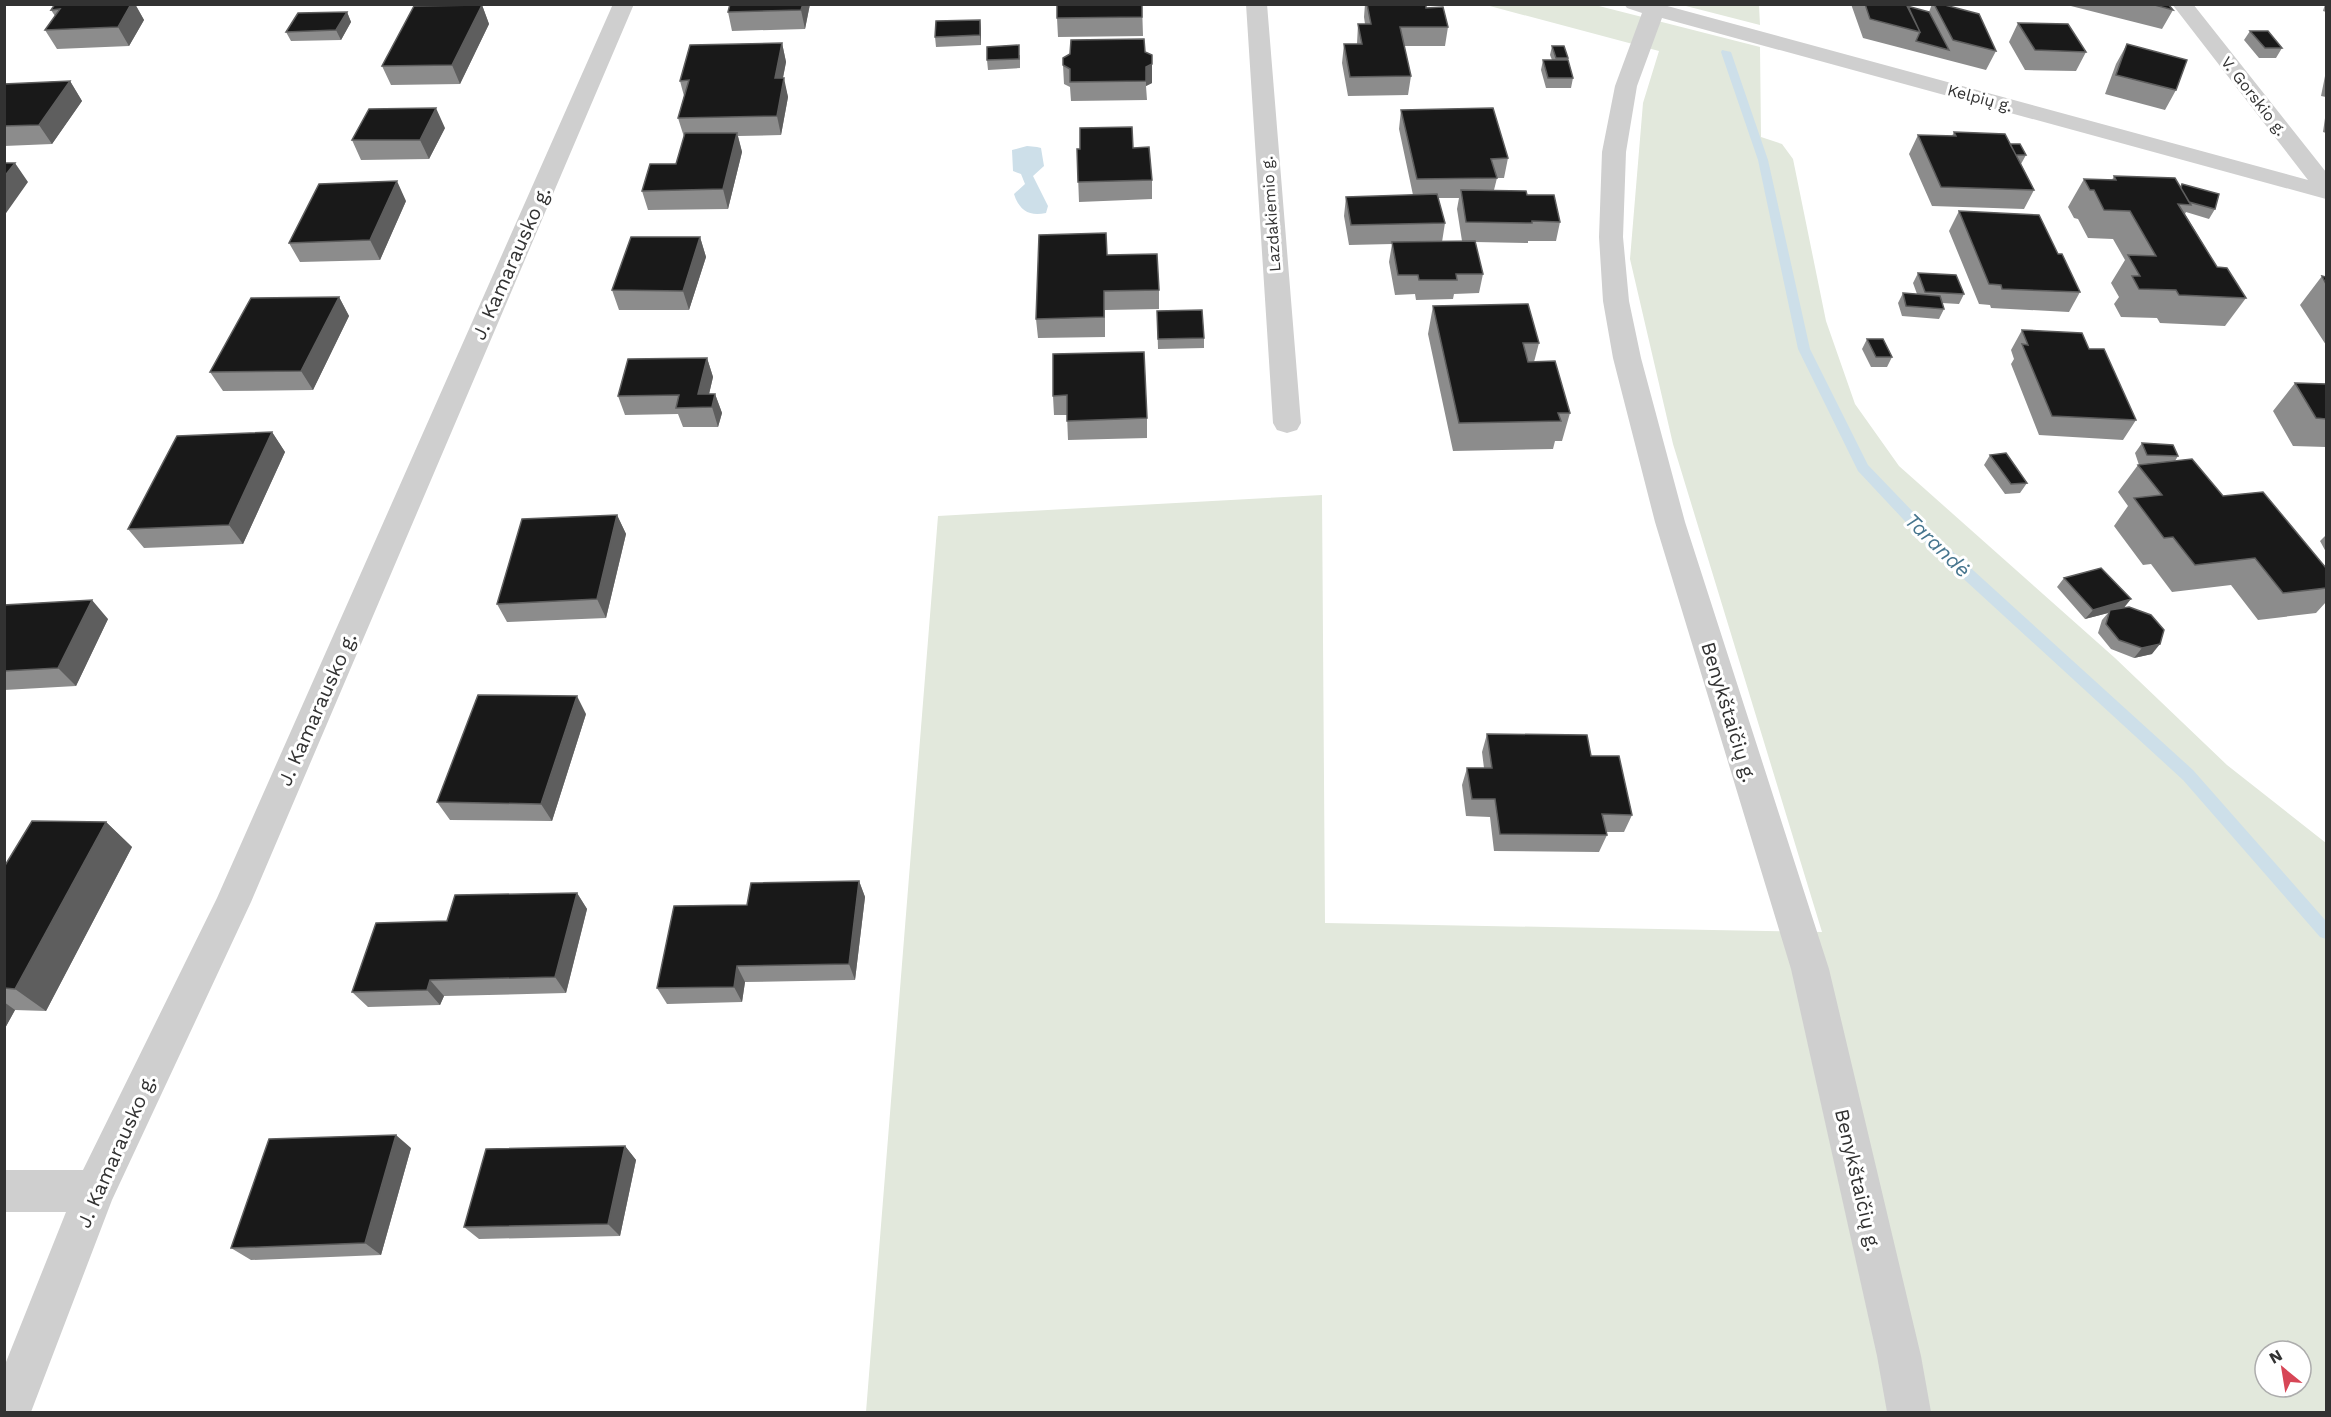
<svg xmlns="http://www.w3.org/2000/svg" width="2331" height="1417" font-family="'Work Sans',sans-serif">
<rect width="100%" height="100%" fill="#fff"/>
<!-- green -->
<path fill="#e2e8dc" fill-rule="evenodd" d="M1486,5H1595L1760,47L1761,137L1782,144L1793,159L1826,321L1855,404L1899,466L2115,658L2227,765L2326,843V1412H866L938,516L1322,495L1325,923L1822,932L1673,444L1630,259L1643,103L1659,51ZM2265,1351H2301V1387H2265Z
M1682,5H1759L1760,25Z"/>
<!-- water -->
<path fill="#cddfe9" d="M1027,146L1037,147L1041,148L1044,166L1033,176L1048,206L1046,213C1029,217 1019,210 1014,194L1025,184L1021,174L1013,171L1012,150Z"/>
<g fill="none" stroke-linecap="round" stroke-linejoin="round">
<!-- stream -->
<path fill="#cddfe9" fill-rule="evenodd" d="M1722,50L1731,52L1768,160L1810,349L1868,465L1941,541L2193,770L2326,921V939L2320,937L2183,780L1931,549L1858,471L1798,349L1758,160L1721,52Z"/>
<!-- minor -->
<path fill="#cfcfcf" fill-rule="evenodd" d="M613,4H634L251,902L112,1200L31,1412H4V1367L66,1212H4V1170H83L217,898Z
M1246,4H1267L1301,423L1297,430L1287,433L1277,430L1273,423Z
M1624,4H1660L2308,180L2172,4H2193L2326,172V199L1662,18L1637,86L1626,152L1623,237L1629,301L1641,358L1685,522L1829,969L1921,1356L1931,1412H1887L1877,1356L1791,969L1655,522L1613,358L1603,301L1599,237L1602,152L1615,86L1642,13L1627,8Z"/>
</g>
<!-- wall -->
<path fill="#8c8c8c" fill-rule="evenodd" d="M55,4H135L144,20L129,46L57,49L45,30L55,16L51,10Z
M810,4L805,29L732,31L728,12Z
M1142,4L1143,36L1058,37L1057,18Z
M1365,4H1426V8L1448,27L1445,46H1404L1411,76L1408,95L1348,96L1342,63L1344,44H1357L1358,24H1365L1364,17Z
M1851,4H1907V6L1929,12L1932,4H1941L1996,51L1986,70L1863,38Z
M2063,4H2168L2173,10L2162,29Z
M2325,4H2326V12L2323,11Z
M482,5L489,24L460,84L391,85L382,66Z
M347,12L351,22L341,40L291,41L286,32Z
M980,20L981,30V45L936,47L935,37Z
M2018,23L2086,52L2076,71L2025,70L2009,42Z
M2250,31L2282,48L2276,58H2259L2244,40Z
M782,43L786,62L783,78L788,97L781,135L738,136L742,152L728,209L648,210L642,191L676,164L684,137L678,118L684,96L680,81Z
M2127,44L2176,90L2165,110L2105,94L2116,64Z
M1552,46L1568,58V60L1573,78L1571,88H1546L1541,70L1543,60H1552L1550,55Z
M1145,52L1152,83L1146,86L1147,100L1071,101L1070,87L1064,84L1063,65Z
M1020,55V68L988,70L987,60Z
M2326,74V97L2321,96L2325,76Z
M70,81L82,101L52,144L4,146V84Z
M1401,110L1508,158L1504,178H1497L1494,190L1527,195L1560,222L1556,241H1528V243L1475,242L1483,274L1479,293L1454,294L1453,299L1416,300L1415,294L1395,295L1389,262L1392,244L1349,245L1344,216L1346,197L1413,195L1399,129ZM1438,198H1459L1457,209L1462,241L1442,242L1445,223Z
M2326,111V133L2323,132Z
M445,128L429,159L361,160L352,140Z
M1954,132L2010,144L2026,155L2021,164L2034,190L2024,209L1932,206L1909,154L1918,135L1952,136Z
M1133,148L1152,180V199L1079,202L1077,149Z
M2114,176L2180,187L2182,184L2215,209L2209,219L2186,212L2185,214L2217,267L2246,298L2225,326L2160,323L2157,318L2121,317L2114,304L2119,297L2111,283L2125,260L2113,239L2088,238L2078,219L2074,218L2068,207L2084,179L2112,180Z
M406,201L380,260L300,262L289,243Z
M1959,211L2058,254L2080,292L2069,312L1991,308L1990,305L1979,304L1949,231Z
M700,237L706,257L689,310H619L612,290Z
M1107,255L1159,290V309L1105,310V337L1038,338L1036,319Z
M1918,273L1964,294L1959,304L1942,303L1944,309L1939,319L1902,316L1898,303L1903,293L1917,294L1913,283Z
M2322,276L2326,277V345L2300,305Z
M339,297L349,316L313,390L223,391L210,372Z
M1433,306L1539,343L1534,362L1570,413L1562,441H1555L1553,449L1453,451L1428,334Z
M1157,311L1204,338V348L1158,349Z
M2022,330L2089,349L2136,420L2123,440L2039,435L2011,364L2014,359L2011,350Z
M1867,339L1892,357L1887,367H1871L1862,349Z
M1053,354L1147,418V438L1068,440L1067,415H1054L1053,396Z
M707,358L713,377L709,394H715L722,413L718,427H683L678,414L625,415L618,396Z
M2295,383L2326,384V447L2293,446L2273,411Z
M272,432L285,452L243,544L144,548L128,529Z
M2142,443L2178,456L2175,461L2223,496L2326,568V602L2316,613L2258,620L2231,585L2172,592L2151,564L2143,565L2114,526L2128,506L2118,492L2138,465H2139L2135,453Z
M1990,455L2027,483L2020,493L2005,494L1984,465Z
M617,515L626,534L606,618L507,622L497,604Z
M2326,535V552L2320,541Z
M2064,578L2124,608L2152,654L2134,658L2111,649L2098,633L2102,620L2108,613L2085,619L2057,587Z
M4,605L108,619L76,686L4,690Z
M586,714L552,821L450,820L437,802Z
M1487,734L1591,756L1632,815L1624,832H1606L1607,835L1599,852L1494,851L1490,817L1466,816L1462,785L1467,768H1484L1482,752Z
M106,822L132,847L46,1011L15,1010L4,1030V867Z
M859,881L865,897L855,980L745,982L742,1002L667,1004L657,988L747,905Z
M577,893L587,909L566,993L444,996L440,1005L368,1007L352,992L447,921Z
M625,1146L636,1160L620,1236L479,1239L464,1227Z
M411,1148L381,1255L251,1260L231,1248Z"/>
<!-- shaded-wall -->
<path fill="#5e5e5e" d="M131,4H135L144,20L129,46L118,27Z
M803,4H810L805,29L801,10Z
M482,5L489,24L460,84L452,65Z
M347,12L351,22L341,40L336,30Z
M980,20L981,30V45L980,35Z
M782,43L786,62L779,97L775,78Z
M1152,64V83L1146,86V67Z
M784,78L788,97L781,135L777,116Z
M70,81L82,101L52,144L39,125Z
M436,108L445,128L429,159L420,140Z
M737,133L742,152L728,209L723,189Z
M15,163L28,182L4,216V177Z
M397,181L406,201L380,260L370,240Z
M700,237L706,257L689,310L683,291Z
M339,297L349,316L313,390L301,371Z
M707,358L713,377L706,407L698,394Z
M715,394L722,413L718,427L712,407Z
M272,432L285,452L243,544L229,525Z
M617,515L626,534L606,618L597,599Z
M2131,599L2123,609L2110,610L2108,613L2085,619L2093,610Z
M92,600L108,619L76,686L58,668Z
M2160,644L2152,654L2134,658L2142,648Z
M577,696L586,714L552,821L541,804Z
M106,822L132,847L46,1011L15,989Z
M859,881L865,897L855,980L849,964Z
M577,893L587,909L566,993L555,977Z
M737,966L745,982L742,1002L734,987Z
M430,980L444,996L440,1005L427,990Z
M4,1002L15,1010L4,1030Z
M396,1135L411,1148L381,1255L365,1243Z
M625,1146L636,1160L620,1236L608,1224Z"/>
<!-- building -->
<path fill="#191919" stroke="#5e5e5e" stroke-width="1.5" d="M55,4H131L118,27L45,30L60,9L51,10Z
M730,4H803L801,10L728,12Z
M1057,4H1142V17L1057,18Z
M1367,4H1426V8L1443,7L1448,27H1400L1411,76L1350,77L1344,44H1362L1358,24H1371Z
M1865,4H1907L1920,32L1870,19Z
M1934,4H1941L1979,14L1996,51L1953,40Z
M2151,4H2168L2173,10Z
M482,5L452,65L382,66L414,6Z
M1907,6L1929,12L1949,50L1916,41L1920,32Z
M347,12L336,30L286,32L298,13Z
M980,20V35L935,37L936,21Z
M2018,23L2068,24L2086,52L2035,50Z
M2250,31H2268L2282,48H2265Z
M1144,39L1145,52L1152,55V64L1146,67V81L1070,82V69L1063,65V58L1070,54L1071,40Z
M782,43L775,78H784L777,116L678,118L689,80L680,81L690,45Z
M2127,44L2187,60L2176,90L2116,75Z
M1019,45V59L987,60V47Z
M1552,46H1564L1568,58H1556Z
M1543,60H1568L1573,78H1548Z
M70,81L39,125L4,126V84Z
M436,108L420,140H352L369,109Z
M1493,108L1508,158L1491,159L1497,178L1417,179L1401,110Z
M1132,127L1133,148L1149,147L1152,180L1078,182L1077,149H1080V128Z
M1954,132L2005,134L2034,190L1941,187L1918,135L1956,136Z
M685,133H737L723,189L642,191L650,164H676Z
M2010,144H2020L2026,155H2016Z
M4,163H15L4,177Z
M2114,176L2175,178L2191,205L2178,204L2217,267L2227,268L2246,298L2179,295L2176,290L2139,289L2132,276H2140L2128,255L2156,256L2130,211L2104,210L2094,190H2090L2084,179L2116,180Z
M397,181L370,240L289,243L319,184Z
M2182,184L2219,194L2215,209L2189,202L2181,188Z
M1461,190L1526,191L1527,195H1554L1560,222L1532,221V223L1466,222Z
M1437,194L1445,223L1351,225L1346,197Z
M1959,211L2039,215L2058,254H2062L2080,292L2002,289L2001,285L1989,284Z
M1106,233L1107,255L1157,254L1159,290L1104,291V317L1036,319L1039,235Z
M631,237H700L683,291L612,290Z
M1475,241L1483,274H1456L1457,280H1419L1418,275H1398L1392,242Z
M1918,273L1956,275L1964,294L1925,292Z
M2322,276L2326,277V284Z
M1903,293L1940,296L1944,309L1906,306Z
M339,297L301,371L210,372L251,298Z
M1528,304L1539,343H1523L1528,362L1555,361L1570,413H1558L1561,421L1459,423L1433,306Z
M1202,310L1204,338L1158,339L1157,311Z
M2022,330L2082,333L2089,349H2104L2136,420L2052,416L2022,344L2028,345Z
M1867,339H1883L1892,357H1876Z
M1144,352L1147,418L1067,421V395L1053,396V354Z
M707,358L698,394H715L712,407L676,408L679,395L618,396L628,359Z
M2295,383L2326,384V419L2316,418Z
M272,432L229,525L128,529L177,436Z
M2142,443L2173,445L2178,456L2147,455Z
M2006,453L2027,483L2011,484L1990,455Z
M2192,459L2223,496L2263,492L2326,568V588L2283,593L2255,558L2195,565L2173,537L2164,538L2134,498L2162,495L2138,465Z
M617,515L597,599L497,604L522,519Z
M2101,568L2131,599L2093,610L2064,578Z
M92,600L58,668L4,671V605Z
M2129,607L2151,615L2164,630L2160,644L2142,648L2119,640L2106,624L2110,610Z
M478,695L577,696L541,804L437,802Z
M1487,734L1587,735L1591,756H1619L1632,815L1602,814L1607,835L1500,834L1495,799H1472L1467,768H1492Z
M32,821L106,822L15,989L4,988V867Z
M859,881L849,964L737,966L734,987L657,988L674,906L747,905L751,883Z
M577,893L555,977L430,980L427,990L352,992L376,923L447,921L455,895Z
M396,1135L365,1243L231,1248L269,1139Z
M625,1146L608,1224L464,1227L486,1149Z"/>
<g text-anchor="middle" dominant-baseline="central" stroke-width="6" stroke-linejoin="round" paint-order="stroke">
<!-- far-street labels -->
<g font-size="16" fill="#323232" stroke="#fff">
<text transform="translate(2254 96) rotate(52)">V. Gorskio g.</text>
<text transform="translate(1980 98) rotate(15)">Kelpių g.</text>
<text transform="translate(1271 214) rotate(-94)">Lazdakiemio g.</text>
</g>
<!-- street labels -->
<g font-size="20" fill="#323232" stroke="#fff">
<text transform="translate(511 263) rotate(-66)">J. Kamarausko g.</text>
<text transform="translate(317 709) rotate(-66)">J. Kamarausko g.</text>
<text transform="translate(1729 712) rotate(73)">Benykštaičių g.</text>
<text transform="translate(116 1151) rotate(-66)">J. Kamarausko g.</text>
<text transform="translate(1858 1180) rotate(77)">Benykštaičių g.</text>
</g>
<!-- water labels -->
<g font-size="21" font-style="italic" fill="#46758e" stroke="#fff">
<text transform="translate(1938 545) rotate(44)">Tarandė</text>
</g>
</g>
<!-- border -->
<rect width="2331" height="1417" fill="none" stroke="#323232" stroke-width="12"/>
<!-- north arrow -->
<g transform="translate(2283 1369) rotate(330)"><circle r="28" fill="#ffffff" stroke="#adadad" stroke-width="1.5"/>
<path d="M0-4.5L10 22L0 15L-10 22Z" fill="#d74656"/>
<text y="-9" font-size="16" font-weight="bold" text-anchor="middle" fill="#323232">N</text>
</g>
</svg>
